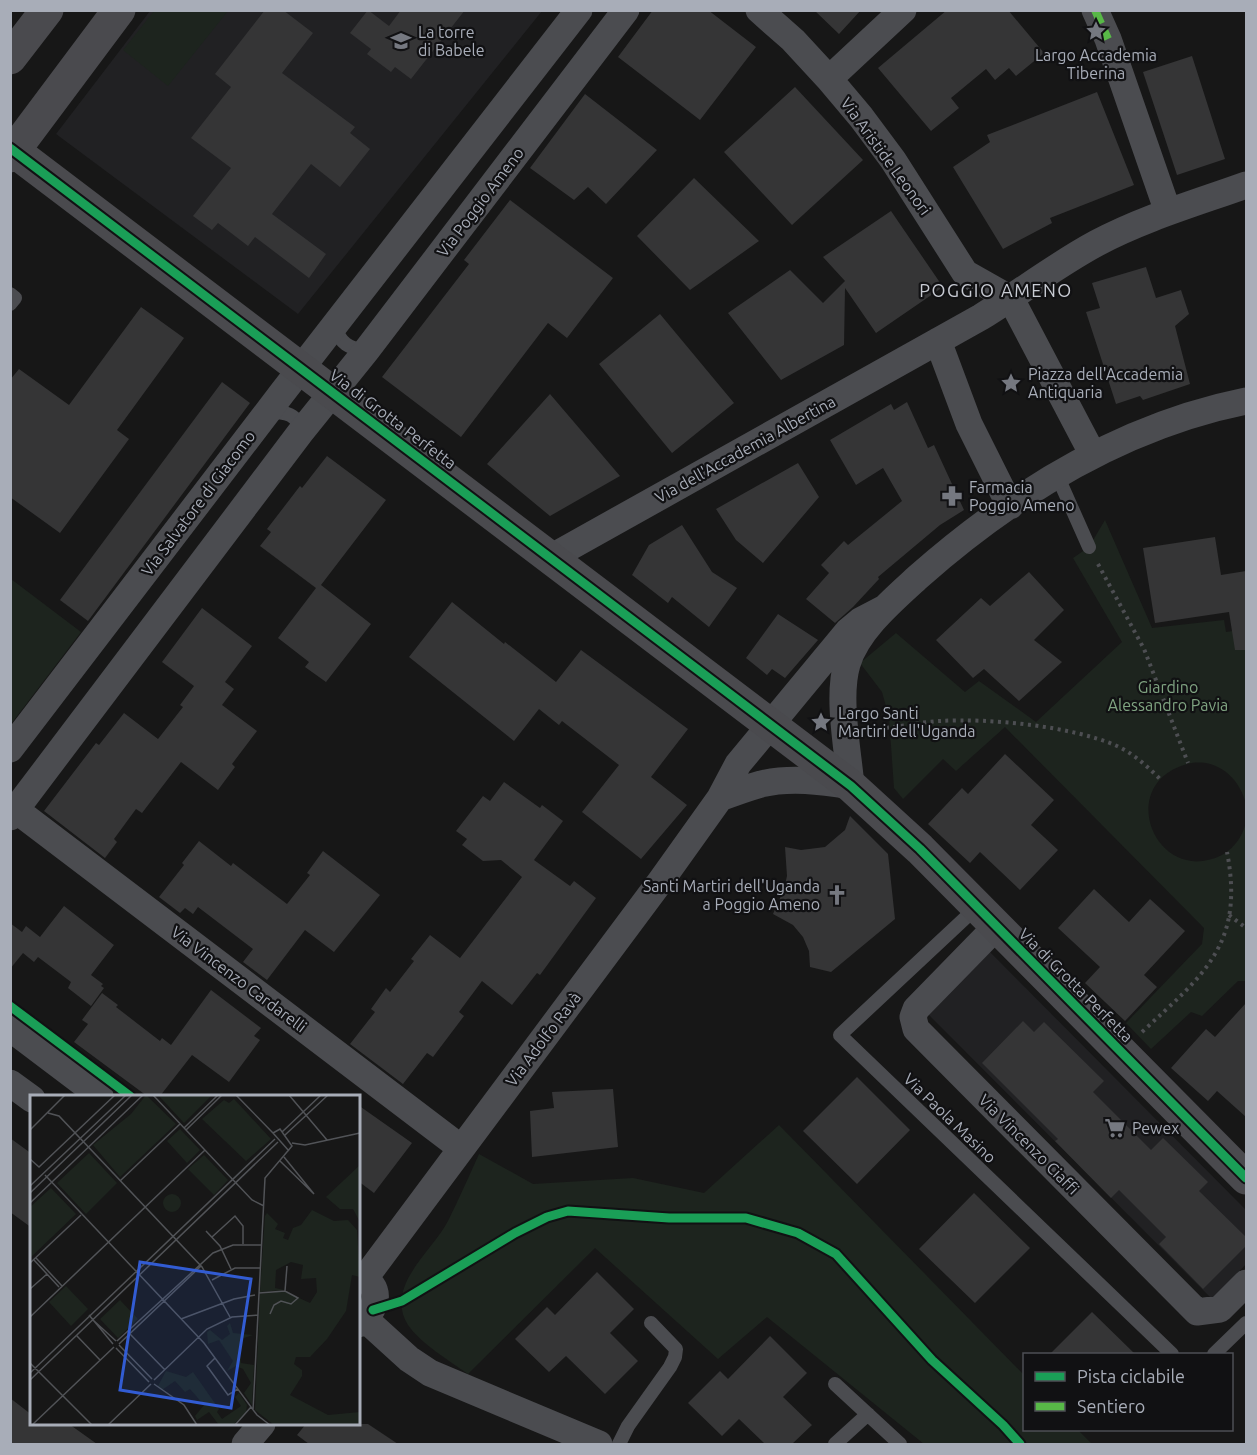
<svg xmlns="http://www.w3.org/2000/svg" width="1257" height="1455" font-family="Ubuntu,sans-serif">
<rect width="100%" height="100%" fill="#171717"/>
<!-- built -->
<path fill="#212123" d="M150,11H542L298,314L56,134Z
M988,950L1246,1210V1264L1213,1300L923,1009Z"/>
<!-- green -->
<path fill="#1d241e" d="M154,11H228L168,86L123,50Z
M1105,520L1152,628L1224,620L1226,632L1246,629V804C1239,775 1212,754 1181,766C1116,790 1158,887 1222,855C1235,848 1245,833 1246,819V981H1238L1202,1016L1191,1012L1151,1049L1126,1023L1202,944L1204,928L1005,727L956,771L943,759L903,799L894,788L889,717L882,692L860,663L896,633L965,692L979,681L1036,722L1122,642L1073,558L1089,547Z
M11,579L81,632L11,724H10Z
M779,1125L1024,1375V1430H1078L1092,1444H924L767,1317L718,1359L595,1248L468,1374C450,1361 420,1343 408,1325C384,1286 432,1252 448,1221C459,1199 469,1176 479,1154L533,1184L633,1178L704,1193Z"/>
<!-- building -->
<path fill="#353536" d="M265,10H283L313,33L282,73L355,127L350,133L370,149L340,187L311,164L272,214L326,254L309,278L255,237L248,246L218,223L212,230L193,216L231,168L191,138L231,87L215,74Z
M368,10L389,26L401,10H465L411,79L395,67L391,72L367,54L371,49L350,33Z
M653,10H708L756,47L700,120L618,57Z
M814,10H861L839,34Z
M947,10H1008L1044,53L1016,76L1009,68L995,80L986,69L951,98L959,108L931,131L878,68Z
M1192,56L1225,159L1177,175L1143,72Z
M795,87L863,160L792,225L724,152Z
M1097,92L1134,185L1050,218L1052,223L1003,249L953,167L990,142L987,135Z
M585,94L657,150L606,204L588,187L574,200L530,168Z
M694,178L759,241L690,290L637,236Z
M510,200L613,278L567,338L548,323L461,437L382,377L469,264L464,260Z
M891,211L943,287L876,333L845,288L844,345L781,380L728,313L790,270L823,303L845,281L823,257Z
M1146,267L1156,298L1181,290L1189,314L1175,326L1190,384L1143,400L1140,396L1116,404L1086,312L1100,308L1092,283Z
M141,307L184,338L117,430L129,439L60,533L10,497V380L19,369L69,405Z
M660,314L734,403L672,453L599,364Z
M222,382L250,403L88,621L60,600Z
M550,394L620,476L550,516L487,464Z
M907,402L928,448L934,445L964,510L940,525L878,577L879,579L853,607L835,623L806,599L829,573L821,565L844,541L848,545L902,501L883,468L856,485L830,440L891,404L894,410Z
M327,456L386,500L321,585L371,624L326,682L305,667L309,662L278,638L316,588L260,546L271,532L267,529L300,486L302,488Z
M798,463L819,497L763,563L736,540L716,509Z
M682,525L712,572L737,588L709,627L672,597L668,603L632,575L649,545Z
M1215,537L1221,575L1246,571V650H1235L1229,612L1155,623L1143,548Z
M1029,572L1064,610L1034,640L1062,662L1019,701L984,669L973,678L936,640L981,598L990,606Z
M452,602L504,644L505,642L556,682L581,650L688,729L651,777L687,805L641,859L582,812L619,765L562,721L559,725L539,709L514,741L409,657Z
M202,608L252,646L225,682L234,689L222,705L257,731L232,764L235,767L218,790L181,762L142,813L136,809L114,839L117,842L105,858L44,811L96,743L99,745L124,713L158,739L183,707L180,705L194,686L162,662Z
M778,614L818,640L785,678L772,669L767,675L746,658Z
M1005,754L1054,800L1031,825L1058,850L1020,890L980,852L970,863L928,824L962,788L968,794Z
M504,782L540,808L542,805L563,821L534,860L570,886L574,881L596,898L540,975L537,973L512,1005L482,981L459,1012L464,1016L433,1057L427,1053L403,1084L350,1044L375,1012L371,1009L386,988L390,992L414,961L411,959L430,935L460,958L522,877L501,860L483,861L462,845L467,839L456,831L483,796L490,801Z
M850,816L888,854L895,919L831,972L810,967L809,951L803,937L793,925L773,914L784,889L787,876L785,847L801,850L825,847L845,830Z
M199,841L231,866L233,863L287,904L310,875L307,873L323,851L380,895L334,952L305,930L267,980L243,962L253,949L198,907L193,914L185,908L180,913L159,897L184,865L182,863Z
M1094,889L1129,922L1150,899L1185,931L1144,975L1157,987L1125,1021L1085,983L1100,967L1058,928Z
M64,906L114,945L91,975L103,984L101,986L104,988L91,1006L68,988L71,982L38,957L34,962L23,953L10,969V923L22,932L26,926L40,937Z
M211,990L261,1028L254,1036L260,1040L229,1082L192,1055L160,1096H147L74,1042L88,1024L82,1020L102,993L118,1005L116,1007L160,1041L162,1038L171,1045Z
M1246,1003V1117L1217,1091L1208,1101L1171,1068L1206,1029L1215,1037Z
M1023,1021L1034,1032L1044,1022L1104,1081L1093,1092L1151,1150L1163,1138L1208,1182L1199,1191L1246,1237V1246L1203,1289L1159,1244L1166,1237L1119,1190L1111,1198L1055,1141L1058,1139L982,1063Z
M857,1077L910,1130L857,1184L803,1131Z
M613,1089L618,1147L532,1157L530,1111L554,1108L552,1092Z
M358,1105L412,1143L374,1193L358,1181Z
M10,1138L32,1154V1228L10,1212Z
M974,1193L1030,1248L975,1303L919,1249Z
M597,1272L634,1309L610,1333L638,1361L605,1394L566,1356L549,1372L515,1339L547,1307L555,1315Z
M1092,1312L1135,1354H1050Z
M770,1336L807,1373L783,1397L812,1425L792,1444H765L739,1419L722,1436L688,1403L720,1371L728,1379Z
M10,1398L32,1415V1424H69L97,1444H10Z
M306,1424H368L398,1444H309L297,1435Z"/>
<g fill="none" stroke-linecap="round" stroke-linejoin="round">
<!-- path -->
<path stroke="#4d4e52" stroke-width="4" stroke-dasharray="3 4.5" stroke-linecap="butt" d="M1098,564L1144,649L1188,763
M871,728C894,729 917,722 940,721C989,718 1072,726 1117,746C1134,754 1147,766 1160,779
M1229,915L1246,928
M1142,1032C1203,975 1245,945 1227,852"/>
<!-- lane -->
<path stroke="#4b4c50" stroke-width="14" d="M10,294L15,298L10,304
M335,326C340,344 349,348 366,351
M268,412C285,412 299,413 300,433
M1057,475L1089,547
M977,907L840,1035L1172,1354
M1214,1354L1246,1323
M835,1384L900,1444
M619,1444L628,1426L670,1367L675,1357L676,1349L651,1323
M835,1444L868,1414"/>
<!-- street -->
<path stroke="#4b4c50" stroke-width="27" d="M759,10L793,40L829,79L861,117L893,160L965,273L1011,299
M1095,10L1108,39L1168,212
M829,79L903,10
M1011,299L1093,455
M938,341L969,424L1010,506
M552,557L981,317C1020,293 1056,265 1097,243C1144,218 1196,203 1246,185
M10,749L282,393L579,10
M720,798C733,793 747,788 761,784C790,777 821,781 851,786C848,751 837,697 847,664C857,630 893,600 918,577C1012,494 1122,426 1246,401
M16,810L461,1148
M10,817L300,433L366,351L626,10
M996,927L916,1009L913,1017L916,1029L1197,1312L1220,1309L1246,1283
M10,1028L100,1096
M10,1083L32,1099
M358,1277C385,1284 377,1312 358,1324
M365,1278L660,882L720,798L738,764L848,631L860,621L883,609
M365,1319L409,1359L430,1373L599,1444
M245,1444L262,1424"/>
<!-- secondary -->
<path stroke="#4a4a4e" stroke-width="33" d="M10,58L47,10
M10,148L851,786L920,849L1246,1178
M10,156L119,10"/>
<!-- quiet -->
<path stroke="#58b947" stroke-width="8" stroke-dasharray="15 8" stroke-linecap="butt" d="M1095,10L1108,39"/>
<!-- cycleway casing -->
<g stroke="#111113" stroke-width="13">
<path id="cycleway" d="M10,148L851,786L920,849L1246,1178
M10,1006L130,1096
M373,1310L402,1301L515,1233L547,1217L568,1211L669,1218H746L798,1233L836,1254L932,1360L1003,1425L1020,1444"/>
</g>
<!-- cycleway -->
<use href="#cycleway" stroke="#1a9f57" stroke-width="9"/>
</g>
<!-- icons -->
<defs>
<g id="sight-bare" transform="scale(1.62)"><path d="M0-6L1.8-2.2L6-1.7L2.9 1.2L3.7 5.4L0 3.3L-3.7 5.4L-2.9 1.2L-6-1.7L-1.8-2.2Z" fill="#757880" stroke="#111113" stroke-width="2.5" paint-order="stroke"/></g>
<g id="school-bare" transform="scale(1.62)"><path d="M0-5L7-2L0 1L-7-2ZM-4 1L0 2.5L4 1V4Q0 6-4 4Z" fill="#757880" stroke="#111113" stroke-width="2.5" paint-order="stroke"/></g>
<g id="pharmacy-bare" transform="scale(1.62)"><path d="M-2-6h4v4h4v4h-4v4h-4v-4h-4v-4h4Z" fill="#757880" stroke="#111113" stroke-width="2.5" paint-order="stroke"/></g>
<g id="church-bare" transform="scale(1.62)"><path d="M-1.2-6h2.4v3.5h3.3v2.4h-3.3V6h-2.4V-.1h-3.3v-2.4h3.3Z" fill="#757880" stroke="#111113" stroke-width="2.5" paint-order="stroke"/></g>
<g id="supermarket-bare" transform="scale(1.62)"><path d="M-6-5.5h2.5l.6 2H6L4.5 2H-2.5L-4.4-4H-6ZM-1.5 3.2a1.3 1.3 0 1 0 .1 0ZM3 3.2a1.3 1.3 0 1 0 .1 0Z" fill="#757880" stroke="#111113" stroke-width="2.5" paint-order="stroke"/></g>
</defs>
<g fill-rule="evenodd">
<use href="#sight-bare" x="1096" y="31"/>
<use href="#school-bare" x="401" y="41"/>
<use href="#sight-bare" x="1011" y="383"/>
<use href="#pharmacy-bare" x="952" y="496"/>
<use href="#sight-bare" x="821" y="722"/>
<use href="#church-bare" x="837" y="895"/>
<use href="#supermarket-bare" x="1115" y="1128"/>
</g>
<g text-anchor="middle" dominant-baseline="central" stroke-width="4.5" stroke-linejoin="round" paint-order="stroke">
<!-- poi labels -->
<g font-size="16" fill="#a8adb8" stroke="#111113" text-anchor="start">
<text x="418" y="32">La torre<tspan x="418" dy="18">di Babele</tspan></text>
<text x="1096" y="55" text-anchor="middle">Largo Accademia<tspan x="1096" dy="18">Tiberina</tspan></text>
<text x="1028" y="374">Piazza dell'Accademia<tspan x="1028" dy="18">Antiquaria</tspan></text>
<text x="969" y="487">Farmacia<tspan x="969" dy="18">Poggio Ameno</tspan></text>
<text x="838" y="713">Largo Santi<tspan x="838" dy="18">Martiri dell'Uganda</tspan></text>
<text x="820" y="886" text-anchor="end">Santi Martiri dell'Uganda<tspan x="820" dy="18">a Poggio Ameno</tspan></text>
<text x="1132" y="1128">Pewex</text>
</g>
<!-- street labels -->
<g font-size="16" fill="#a8adb8" stroke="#111113">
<text transform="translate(886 156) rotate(54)">Via Aristide Leonori</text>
<text transform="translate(480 202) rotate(-53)">Via Poggio Ameno</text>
<text transform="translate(393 419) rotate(37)">Via di Grotta Perfetta</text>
<text transform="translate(745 449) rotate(-29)">Via dell'Accademia Albertina</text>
<text transform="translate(198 503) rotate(-53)">Via Salvatore di Giacomo</text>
<text transform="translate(239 979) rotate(37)">Via Vincenzo Cardarelli</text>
<text transform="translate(1076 985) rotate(45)">Via di Grotta Perfetta</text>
<text transform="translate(543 1039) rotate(-53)">Via Adolfo Ravà</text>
<text transform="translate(950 1118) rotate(44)">Via Paola Masino</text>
<text transform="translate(1029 1144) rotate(45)">Via Vincenzo Ciaffi</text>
</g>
<!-- park labels -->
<g font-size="16" fill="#7fa381" stroke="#111113">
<text x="1168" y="687">Giardino<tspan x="1168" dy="18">Alessandro Pavia</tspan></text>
</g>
<!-- neighbourhood labels -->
<g font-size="18" letter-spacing="1.5" fill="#c9ccd4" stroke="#111113">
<text x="996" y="290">POGGIO AMENO</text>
</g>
</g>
<!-- overview -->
<g transform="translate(30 1095)">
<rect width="330" height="330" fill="#171717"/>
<path d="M116,0L146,29L90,82L63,50L101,19ZM128,0H182L154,28ZM204,4L241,44L216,66L172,24L194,5L199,8ZM150,34L170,55L157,68L137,46ZM59,58L87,88L56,119L27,88ZM174,60L198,85L184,100L158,74ZM330,70V127L323,114H310L296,102ZM21,93L46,119L0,163V112ZM133 108a9 9 0 1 1 18 0a9 9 0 1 1-18 0ZM282,115L304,126L318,125L327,135L330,182L322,180L316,216L297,244L280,262H266L264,269L272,275V281L260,300L298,320L330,317V330H244L225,315L230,199L254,196L280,208L287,197L286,183L271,184L273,170L261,167L246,175L245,193L254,195L230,197L235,121L237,118L248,129L245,134L255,138L253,143L258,145L263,133L271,130ZM36,191L58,214L41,231L19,207ZM90,205L108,224L88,243L70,224ZM200,228L203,238L223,240L211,244L210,261L211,268L224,270L222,310L214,298L221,288L213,274L206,271L197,276L203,266L189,245L178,249L177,237L180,235L192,245L200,239L197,231ZM136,276L156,282L163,277L189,314L187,317L192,324L211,311L205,302L209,298L217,310L216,317L203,330H189L179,317L167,325L165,321L174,310L160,294L155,297L145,286L132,295L128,291Z" fill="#1d241e"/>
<path fill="none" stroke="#515357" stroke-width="1.5" d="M123,0L222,105L234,111M206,0L243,38M259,0L297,45M18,18L29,21L172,172L200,222M154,33L188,0M0,35L35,0M156,35L192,0M252,37L291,0M243,38L259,56M255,40L298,0M262,48L275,50L330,38M0,64L9,72L85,0M250,66L284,99L254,62M15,80L174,248L227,320L240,330M90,86L150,29M0,91L96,0M0,98L102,0M0,108L113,0M176,136L190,151L201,174M182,142L205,121L213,131V149M6,163L32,191M4,165L29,192M0,168L51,120M182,185L205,173H230M0,194L17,179M255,196L257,171M229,198L255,196L268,203L261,209L251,206L244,210L240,219M59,220L83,249M0,222L175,55M151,224L204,204L225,200M63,225L86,246M100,239L135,275M47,241L70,265M87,246L183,158L203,150H231M89,249L171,171M89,250L122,284M86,253L119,287M185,263L177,271L198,300L208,294M0,268L62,330M0,278L245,44M0,285L248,47M124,285L177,234L202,222L228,220M124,289L154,310L167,330M223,315L235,83L262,51L250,34L243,38M2,330L84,252M78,330L121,289M205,330L221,312"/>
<path fill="#325cd3" fill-opacity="0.15" stroke="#325cd3" stroke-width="3" d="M110,167L221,184L201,313L90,295Z"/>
<rect width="330" height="330" fill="none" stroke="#a8adb8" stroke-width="3"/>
</g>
<!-- border -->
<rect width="1257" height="1455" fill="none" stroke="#a8adb8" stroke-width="24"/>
<!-- legend -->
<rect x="1023" y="1353" width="210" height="78" fill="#111113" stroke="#4d4f55" stroke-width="1.5"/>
<rect x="1035" y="1372" width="30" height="9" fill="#1a9f57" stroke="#4d4f55" stroke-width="1.5"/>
<text x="1077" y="1383" font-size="18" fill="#a8adb8">Pista ciclabile</text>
<rect x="1035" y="1402" width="30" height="9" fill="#58b947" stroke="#4d4f55" stroke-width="1.5"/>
<text x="1077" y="1413" font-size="18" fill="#a8adb8">Sentiero</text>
</svg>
